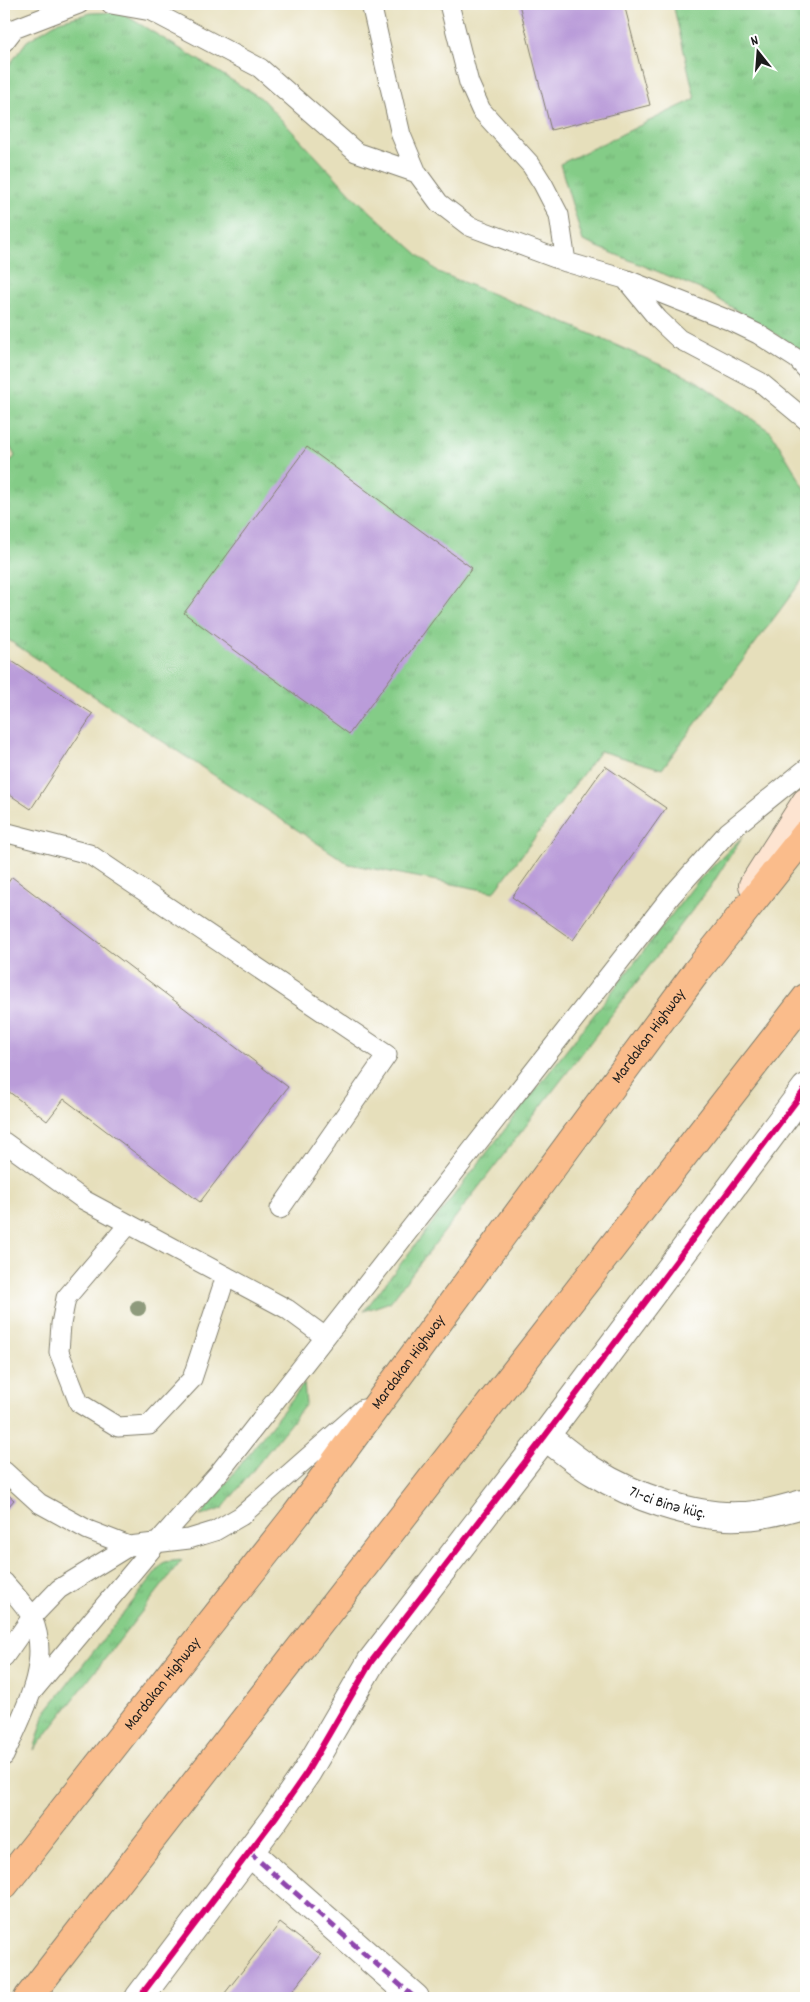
<svg xmlns="http://www.w3.org/2000/svg" width="810" height="2002" font-family="Dekko,sans-serif">
<defs>
<pattern id="grass-tufts" width="24" height="20" patternUnits="userSpaceOnUse" patternTransform="scale(1.25)"><rect width="24" height="20" fill="#84cc87"/><path d="M3 7l-1-3M5 7V3M7 7l1-3M15 17l-1-3M17 17v-4M19 17l1-3" fill="none" stroke="#71af74"/></pattern>
</defs>
<rect width="100%" height="100%" fill="#fff"/>
<filter id="ink" filterUnits="userSpaceOnUse"><feTurbulence type="fractalNoise" baseFrequency=".02" numOctaves="2"/><feDisplacementMap in="SourceGraphic" scale="10" xChannelSelector="R" yChannelSelector="G"/><feConvolveMatrix kernelMatrix="1 2 1 2 8 2 1 2 1" color-interpolation-filters="sRGB"/></filter>
<filter id="wash" filterUnits="userSpaceOnUse"><feTurbulence type="fractalNoise" baseFrequency=".0096" numOctaves="4" result="noise"/><feDisplacementMap in="SourceGraphic" scale="20" xChannelSelector="R" yChannelSelector="G"/><feGaussianBlur stdDeviation="1.12" result="paint"/><feColorMatrix in="noise" values="0 0 0 0 0 0 0 0 0 0 0 0 0 0 0 0 0 1.4 0 .05"/><feComposite in="paint" operator="in"/></filter>
<g filter="url(#wash)">
<rect width="100%" height="100%" fill="#e6dfbb"/>
<!-- grass -->
<path fill="url(#grass-tufts)" stroke="#507452" d="M673,4H806V353L705,291L583,241L560,164L695,99Z
M120,12L261,98L354,197L438,272L577,328L695,380L771,432L806,490V575L662,769L600,751L494,892L349,864L4,637V470L15,456L4,435V72L27,41L59,21L91,13Z
M742,837L711,886L390,1302L364,1311L697,882Z
M304,1384L306,1404L222,1509L200,1516Z
M182,1560L34,1750L45,1713L164,1562Z"/>
<g id="blocks">
<!-- building -->
<path fill="#ba9cd9" d="M519,4H624L650,105L551,130Z
M307,447L472,568L349,734L184,613Z
M4,656L93,714L31,809L4,791Z
M605,766L666,808L573,940L512,897Z
M12,877L288,1087L200,1202L64,1099L47,1121L4,1088V888Z
M4,1491L14,1500L4,1512Z
M280,1923L321,1955L287,1998H221Z"/>
</g>
</g>
<g filter="url(#ink)">
<use href="#blocks" fill-opacity="0" stroke="#817e6c" stroke-width="1"/>
<g fill="none" stroke-linecap="round" stroke-linejoin="round">
<!-- service casing -->
<g stroke="#817e6c" stroke-width="21">
<path id="service" d="M111,4L151,11L260,68L356,152L417,173
M371,4L401,135L417,173L439,203L469,226L566,262L625,279L731,321L758,334L797,359L806,369
M449,4L469,83L481,110L531,165L543,184L559,215L566,262
M4,42L14,29L79,4
M626,280L658,319L679,339L760,382L806,420
M4,832L89,854L387,1055L280,1209
M4,1142L84,1200L287,1309L325,1337
M129,1224L66,1298L61,1324L59,1352L79,1403L118,1427L149,1425L192,1379L226,1276
M4,1471L39,1503L88,1530L129,1546L189,1539L215,1531L241,1516L363,1409
M4,1582C13,1593 26,1605 32,1618C53,1663 22,1715 4,1756
M4,1657L32,1617L59,1589L129,1546
M32,1692L156,1544L218,1474L671,896L728,832L806,769"/>
</g>
<!-- minor casing -->
<g stroke="#817e6c" stroke-width="30">
<g id="minor">
<path id="s1" d="M545,1436C561,1448 577,1462 594,1472C632,1496 694,1518 739,1516C762,1516 784,1509 806,1503"/>
<path d="M249,1852L415,1998"/>
<path d="M139,1998L275,1818L307,1772L371,1662L545,1436L806,1088"/>
</g>
</g>
<!-- secondary casing -->
<g stroke="#817e6c" stroke-width="30">
<path id="secondary" d="M753,885L806,802"/>
</g>
<!-- motorway casing -->
<g stroke="#817e6c" stroke-width="30">
<g id="motorway">
<path id="s2" d="M4,1885L296,1515L697,971L806,834"/>
<path d="M28,1998L806,998"/>
</g>
</g>
<!-- service -->
<use href="#service" stroke="#fff" stroke-width="19"/>
<!-- minor -->
<use href="#minor" stroke="#fff" stroke-width="28"/>
<!-- secondary -->
<use href="#secondary" stroke="#fde4d1" stroke-width="28"/>
<!-- motorway -->
<use href="#motorway" stroke="#fabc8b" stroke-width="28"/>
<!-- quiet -->
<path stroke="#8e44ad" stroke-width="5" stroke-dasharray="10 5" stroke-linecap="butt" d="M249,1852L415,1998"/>
<!-- cycleway casing -->
<g stroke="#fff" stroke-width="9">
<path id="cycleway" d="M139,1998L275,1818L307,1772L371,1662L545,1436L806,1088"/>
</g>
<!-- cycleway -->
<use href="#cycleway" stroke="#d6006c" stroke-width="6"/>
</g>
<!-- trees -->
<circle fill="#8e9a7b" cx="138" cy="1308" r="8"/>
</g>
<g text-anchor="middle" dominant-baseline="central" stroke-width="4" stroke-linejoin="round" paint-order="stroke">
<!-- street labels -->
<g font-size="16" fill="#1c1c1c" stroke="#fff">
<text stroke="none"><textPath href="#s2" startOffset="1066">Mardakan Highway</textPath></text>
<text stroke="none"><textPath href="#s2" startOffset="661">Mardakan Highway</textPath></text>
<text stroke="none"><textPath href="#s1" startOffset="141">71-ci Binə küç.</textPath></text>
<text stroke="none"><textPath href="#s2" startOffset="256">Mardakan Highway</textPath></text>
</g>
</g>
<!-- margin -->
<rect width="810" height="2002" fill="none" stroke="#fff" stroke-width="20"/>
<!-- north arrow -->
<g transform="translate(758 52) rotate(343)" stroke="#ffffff" stroke-width="4" paint-order="stroke">
<path d="M0-4L9 19L0 12L-9 19Z" fill="#1c1c1c"/>
<text y="-8" font-size="14" font-weight="bold" text-anchor="middle" fill="#1c1c1c">N</text>
</g>
</svg>
